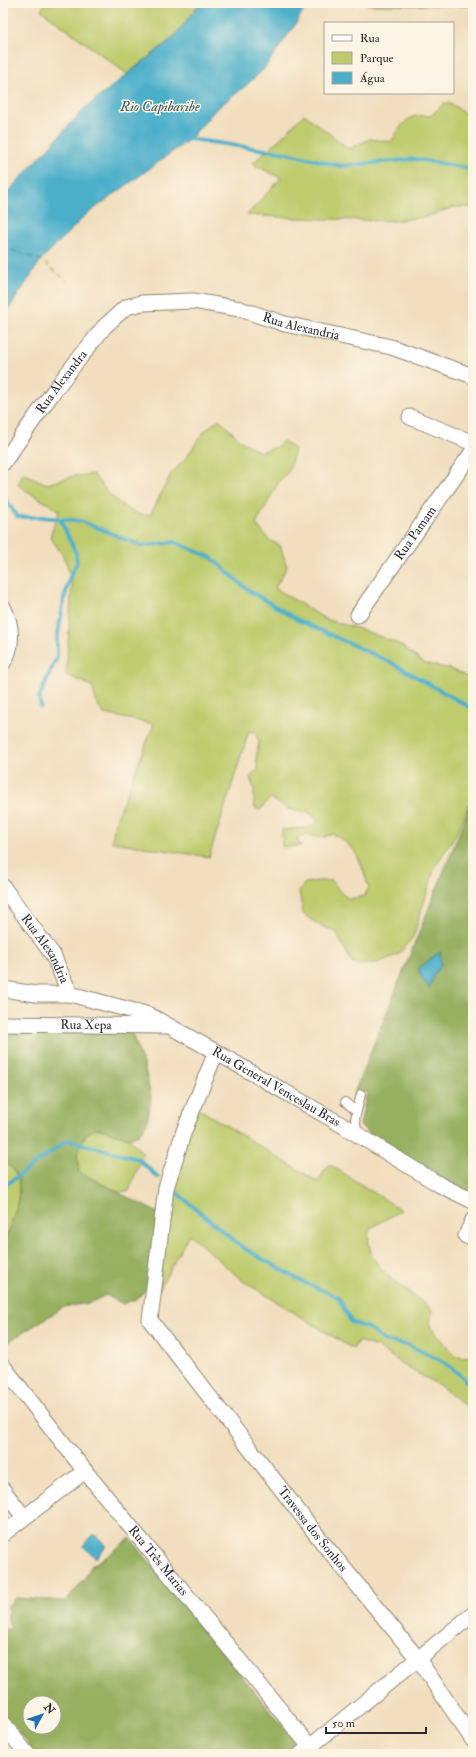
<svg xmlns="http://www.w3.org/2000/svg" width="476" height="1757" font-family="'IM FELL Double Pica',serif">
<rect width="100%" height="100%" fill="#fcf5e5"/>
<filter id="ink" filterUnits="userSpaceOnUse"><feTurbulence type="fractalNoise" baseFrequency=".025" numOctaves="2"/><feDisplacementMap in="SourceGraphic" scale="8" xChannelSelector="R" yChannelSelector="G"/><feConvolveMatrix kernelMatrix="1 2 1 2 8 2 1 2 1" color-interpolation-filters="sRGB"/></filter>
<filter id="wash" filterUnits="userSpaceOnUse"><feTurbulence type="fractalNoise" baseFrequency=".012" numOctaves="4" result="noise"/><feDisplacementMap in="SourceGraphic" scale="16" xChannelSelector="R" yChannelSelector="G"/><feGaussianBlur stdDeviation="0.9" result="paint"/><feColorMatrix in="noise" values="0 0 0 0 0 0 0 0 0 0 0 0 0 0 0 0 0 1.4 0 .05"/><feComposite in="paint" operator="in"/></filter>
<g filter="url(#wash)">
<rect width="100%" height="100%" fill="#f1debe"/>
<!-- green -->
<path fill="#becc6e" stroke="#747c4c" d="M45,3H200L174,37L127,74L41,10Z
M366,3H473V6L370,5Z
M444,103C458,104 460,114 473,116V207H454L426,217L394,221L296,218L247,215L281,178L252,164L287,132L304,114L349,149L370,139L391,142C404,123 406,113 431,116Z
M219,419L241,441L260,452L276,447L283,441L295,450L288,472L279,481L256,524L269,540L280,545L287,567L275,588L325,619L363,630L399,644L424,663L450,669L473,679V797L455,836L436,865L413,937L399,954L377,963L357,965L351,961L336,932L319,925L303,914L299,891L305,883L318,881H332L341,893L349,899L364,896L369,888C359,860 361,850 333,834L321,838L309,835L297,838L301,846L282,847V830L313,827L318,820L308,812L288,809L270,798L260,810L254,807V788L250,778L258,769L256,757L259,742L255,732L249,731L209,857L112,842L115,822L154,724L104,714L97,704L92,686L66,675L72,585L68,567L62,554L50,537L59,511L18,485L23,473L47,484L74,476L93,474C105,490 119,507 138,514C141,516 147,514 151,514L171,474L185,459L204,432Z
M196,1107L318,1182L329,1164L401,1210L369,1229C363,1272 407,1286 432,1310L430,1326L455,1356L473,1357V1412L439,1385L408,1368L378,1347L358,1341L353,1349L243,1281L189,1234L159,1290L167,1227L177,1166Z
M97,1128L129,1138L143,1154L129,1191L118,1192L79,1172L77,1153L86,1134Z
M3,1163C33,1174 13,1216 6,1238L3,1241Z"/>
<!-- forest -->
<path fill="#96b061" stroke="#606e46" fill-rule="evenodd" d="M473,799V1198L381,1142L360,1126L367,1092L354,1093Z
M3,1030L131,1031L145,1069L151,1098L147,1123L139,1134L129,1138L97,1128L86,1134L77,1153L79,1172L158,1213L148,1288L136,1299L123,1304L106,1295L89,1303L64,1307L3,1345V1241L6,1238C13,1216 33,1174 3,1163Z
M130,1538L299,1746L290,1754H36L3,1714V1629H11L8,1620V1605L15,1598L66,1601L84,1579L92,1565L106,1557ZM30,1703H54V1727H30Z"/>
<!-- water -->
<path fill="#4bafca" stroke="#3b6d7a" d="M200,3H308L293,28L264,69L242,89L216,109L190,139L86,215L41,260L3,318V197L84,109L174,37Z
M440,952L441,965L435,973L429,989L420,975L419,968Z
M94,1534L107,1546L96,1558L83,1546Z"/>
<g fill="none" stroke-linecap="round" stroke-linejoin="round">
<!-- stream -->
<path stroke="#4bafca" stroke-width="4" d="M186,137L190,139L287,153L341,166L415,159L473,169
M3,496L18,517H42L81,521L142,546L175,542L212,558L248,590L298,620L390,662L473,709
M41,707L39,697L57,657V639L64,599L70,577L77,562L76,553L60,519
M3,1187L68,1140L138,1159L158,1177
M176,1192L242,1247L303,1282L338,1297L351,1322L368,1328L385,1341L408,1345L442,1361L464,1378L473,1392"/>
<!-- ferry -->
<path stroke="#365963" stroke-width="1" stroke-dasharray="5 4" stroke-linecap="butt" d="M3,247L41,260L67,281"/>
</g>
</g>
<g filter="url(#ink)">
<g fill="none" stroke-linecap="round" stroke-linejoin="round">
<!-- service casing -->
<g stroke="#8e8474" stroke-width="10">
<path id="service" d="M345,1102L356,1111
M358,1134L355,1119L361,1094"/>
</g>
<!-- minor casing -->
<g stroke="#8e8474" stroke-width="17">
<g id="minor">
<path d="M410,417L473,443"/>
<path id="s1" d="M3,463L56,388L104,327L126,307L142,303L193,301L240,309L285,324L391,347L473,376"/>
<path d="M3,607C12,624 14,646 3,663"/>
<path id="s2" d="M358,615L473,451"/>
<path id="s3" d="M3,887L53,955L70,994"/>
<path id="s4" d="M3,989L36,994H70L149,1015L216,1052L342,1125L440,1185L473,1201"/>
<path id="s5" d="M3,1024L166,1026"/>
<path id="s6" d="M216,1052L184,1131L166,1188L150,1320L323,1543L418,1659L473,1740"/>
<path d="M466,1236L473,1220"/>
<path id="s7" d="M3,1366L85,1471L316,1754"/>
<path d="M3,1490L24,1517"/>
<path d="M3,1534L85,1471"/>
<path d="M3,1724L27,1754"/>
<path d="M301,1754L473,1614"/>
</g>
</g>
<!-- service -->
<use href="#service" stroke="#fff" stroke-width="8"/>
<!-- minor -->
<use href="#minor" stroke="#fff" stroke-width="15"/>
</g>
</g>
<g text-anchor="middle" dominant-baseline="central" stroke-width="3" stroke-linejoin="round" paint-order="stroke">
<!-- street labels -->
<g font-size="13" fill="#2b2b2b" stroke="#fcf5e5">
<text stroke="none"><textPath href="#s1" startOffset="378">Rua Alexandria</textPath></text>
<text stroke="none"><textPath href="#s1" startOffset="100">Rua Alexandra</textPath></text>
<text stroke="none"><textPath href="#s2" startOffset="100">Rua Pamam</textPath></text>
<text stroke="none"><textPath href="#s3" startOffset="75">Rua Alexandria</textPath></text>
<text stroke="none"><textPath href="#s5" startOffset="83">Rua Xepa</textPath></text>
<text stroke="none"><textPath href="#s4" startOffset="295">Rua General Venceslau Bras</textPath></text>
<text stroke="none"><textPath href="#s6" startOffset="543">Travessa dos Sonhos</textPath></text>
<text stroke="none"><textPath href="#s7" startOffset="249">Rua Três Marias</textPath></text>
</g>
<!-- water labels -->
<g font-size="14" font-style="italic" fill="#365963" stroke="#fcf5e5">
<text x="160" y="106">Rio Capibaribe</text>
</g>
</g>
<!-- margin -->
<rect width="476" height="1757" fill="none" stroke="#fcf5e5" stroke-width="16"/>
<!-- legend -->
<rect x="324" y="22" width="130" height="72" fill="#fcf5e5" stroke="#a8a49b"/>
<rect x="332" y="35" width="20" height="6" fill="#ffffff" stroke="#a8a49b"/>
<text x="360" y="42" font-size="12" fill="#2b2b2b">Rua</text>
<rect x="332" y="52" width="20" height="12" fill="#becc6e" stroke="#a8a49b"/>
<text x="360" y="62" font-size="12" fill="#2b2b2b">Parque</text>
<rect x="332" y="72" width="20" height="12" fill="#4bafca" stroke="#a8a49b"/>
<text x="360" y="82" font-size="12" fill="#2b2b2b">Água</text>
<!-- north arrow -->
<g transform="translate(42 1715) rotate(50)"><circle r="19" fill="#fcf5e5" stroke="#a8a49b"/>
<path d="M0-3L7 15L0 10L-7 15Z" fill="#1f6fb2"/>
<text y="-6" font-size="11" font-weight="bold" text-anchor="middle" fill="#2b2b2b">N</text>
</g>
<!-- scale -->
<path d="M326 1727v6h100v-6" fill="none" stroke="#2b2b2b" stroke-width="2"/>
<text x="332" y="1727" font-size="12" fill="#2b2b2b" stroke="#fcf5e5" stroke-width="3" paint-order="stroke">50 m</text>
</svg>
